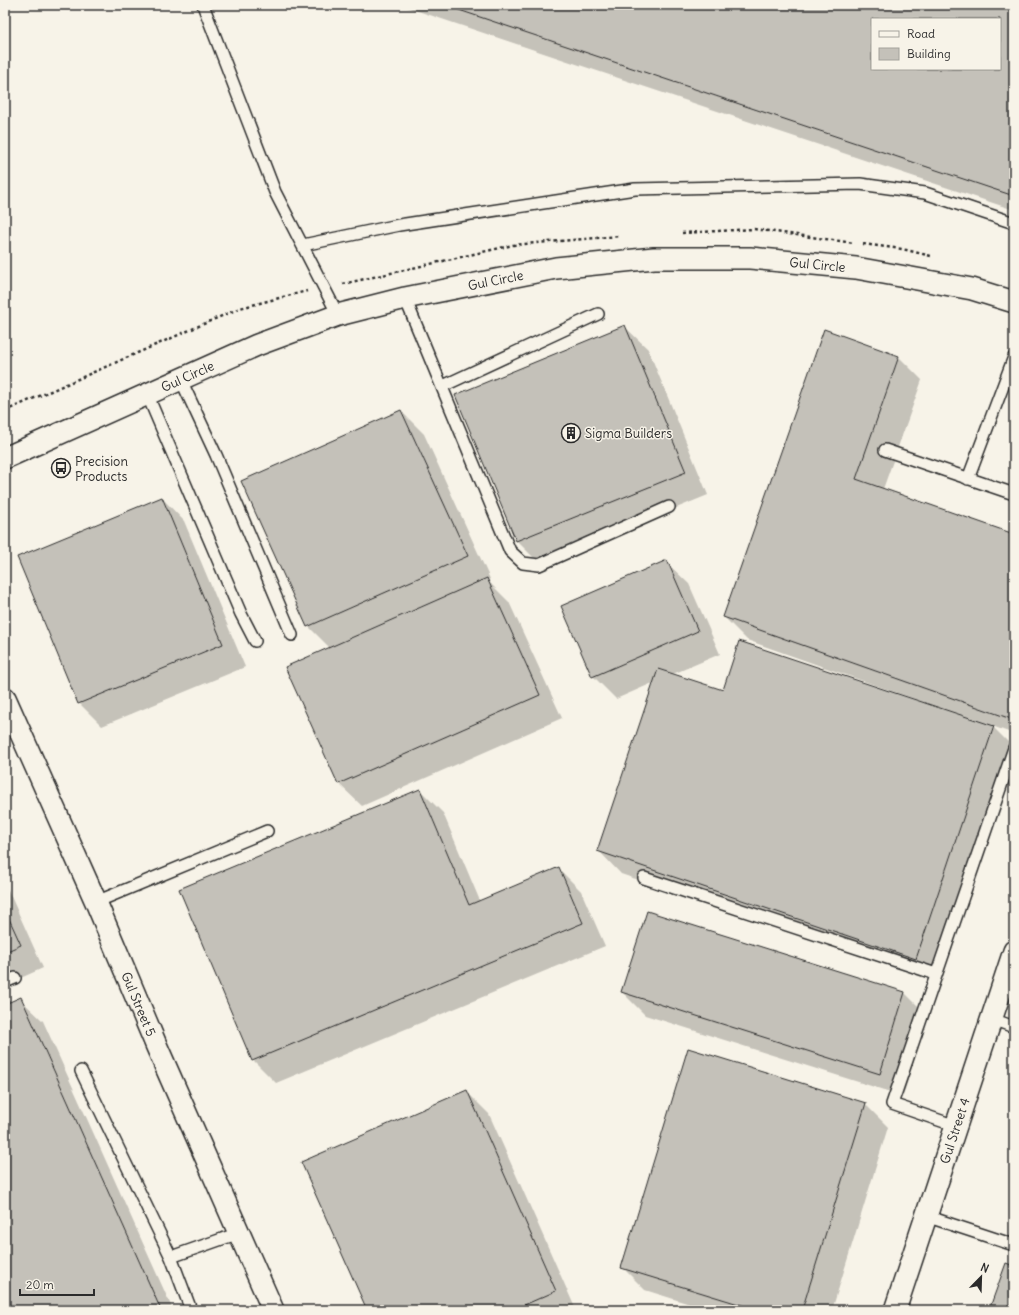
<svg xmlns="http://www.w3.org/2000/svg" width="1019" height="1315" font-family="Delius,sans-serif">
<rect width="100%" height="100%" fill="#f7f3e8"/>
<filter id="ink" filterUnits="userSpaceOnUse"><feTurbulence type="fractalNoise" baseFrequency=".025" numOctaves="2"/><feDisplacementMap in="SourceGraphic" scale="8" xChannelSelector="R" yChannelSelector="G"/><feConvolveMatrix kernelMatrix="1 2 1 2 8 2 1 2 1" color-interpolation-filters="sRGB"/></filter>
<g filter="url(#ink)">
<!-- shadow -->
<path fill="#0003" fill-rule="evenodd" d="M400,5H1014V210ZM872,19H1000V69H872Z
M625,327L648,349L708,495L540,564L517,541L457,395Z
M825,331L899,357L922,380L883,489L1014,535V734L992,726L1014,748L939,981L621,874L599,851L655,682L616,699L593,676L666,562L689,584L720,654L673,674L723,691L913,700L914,699L747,640L724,617Z
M401,411L424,434L490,579L487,580L509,602L562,718L362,806L339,784L330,648L308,626Z
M162,498L184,521L245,667L102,726L79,703Z
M420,790L443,813L480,901L558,868L581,891L605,946L276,1083L253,1060Z
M5,883L43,968L5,985Z
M648,912L905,993L928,1016L903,1096L645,1015L622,992Z
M20,999L43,1021L173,1310H11L5,1296V1005Z
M466,1091L489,1114L576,1310H368Z
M865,1104L888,1127L832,1310H709L645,1290L622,1267Z"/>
<!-- building -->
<path fill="#c4c1b9" stroke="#2b2b2b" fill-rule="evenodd" d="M444,5H1014V196ZM872,19H1000V69H872Z
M625,325L686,472L516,541L455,395Z
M824,329L899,356L856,479L1014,534V720L723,617Z
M401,410L468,556L307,627L241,481Z
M162,497L223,644L78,704L17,557Z
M667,560L698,631L592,677L561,606Z
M487,578L540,695L338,784L285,667Z
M739,641L994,726L916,959L597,851L658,669L723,690Z
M420,789L469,905L559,867L583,923L252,1061L179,889Z
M5,910L21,945L5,952Z
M647,911L905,992L880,1074L621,992Z
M21,997L161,1310H10L5,1299V1004Z
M688,1048L866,1103L802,1310H758L621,1268Z
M467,1090L556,1291L513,1310H367L301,1162Z
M1006,1263L1014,1266V1310H989Z"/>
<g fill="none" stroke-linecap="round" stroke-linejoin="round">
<!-- lane casing -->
<g stroke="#2b2b2b" stroke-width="14">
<path id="lane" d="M203,5L275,192L338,315
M303,245L399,225L635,189L860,184L925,193L1014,223
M405,298L510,551L523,563L539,565L669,507
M181,380L216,455L292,635
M443,386L598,314
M147,394L241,614L255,641
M885,450L1014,494
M968,479L1014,357
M644,878L936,974
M96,902L267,831
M5,982L15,978
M992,1019L1014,1027
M81,1071L171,1257L191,1310
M956,1126L892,1104L1014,748
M926,1216L1014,1245
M171,1257L239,1233"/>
</g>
<!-- street casing -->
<g stroke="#2b2b2b" stroke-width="24">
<g id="street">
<path id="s1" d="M5,458L257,345L338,315L405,298L556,268L654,258H750L856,268L972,289L1014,302"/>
<path id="s2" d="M5,698L96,902L157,1047L273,1310"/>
<path id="s3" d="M895,1310L1014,951"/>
</g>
</g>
<!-- path -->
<path stroke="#2b2b2b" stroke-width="2.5" stroke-dasharray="3 3" stroke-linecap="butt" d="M682,233L754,229L854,243
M863,244L902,249L931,256
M343,284L513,245L619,236
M5,411L240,308L307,291"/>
<!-- lane -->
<use href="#lane" stroke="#f7f3e8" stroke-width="11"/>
<!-- street -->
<use href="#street" stroke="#f7f3e8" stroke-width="21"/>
</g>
</g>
<!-- icons -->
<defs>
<g id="building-ring" transform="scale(1)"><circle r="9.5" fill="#f7f3e8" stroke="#2b2b2b" stroke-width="1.5"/><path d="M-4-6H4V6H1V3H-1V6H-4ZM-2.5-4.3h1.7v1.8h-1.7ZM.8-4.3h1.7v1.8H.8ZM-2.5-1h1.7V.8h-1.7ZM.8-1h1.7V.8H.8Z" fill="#2b2b2b"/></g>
<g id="bus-ring" transform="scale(1)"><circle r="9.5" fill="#f7f3e8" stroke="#2b2b2b" stroke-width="1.5"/><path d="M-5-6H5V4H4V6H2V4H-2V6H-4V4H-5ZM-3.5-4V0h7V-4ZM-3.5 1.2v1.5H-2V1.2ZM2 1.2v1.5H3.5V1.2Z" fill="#2b2b2b"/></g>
</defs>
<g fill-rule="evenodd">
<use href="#building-ring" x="571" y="433"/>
<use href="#bus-ring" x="61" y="468"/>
</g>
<g text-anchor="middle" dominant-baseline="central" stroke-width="3" stroke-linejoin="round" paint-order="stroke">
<!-- street labels -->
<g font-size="13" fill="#2b2b2b" stroke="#f7f3e8">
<text stroke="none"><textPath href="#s1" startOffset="848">Gul Circle</textPath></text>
<text stroke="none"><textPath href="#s1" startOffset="524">Gul Circle</textPath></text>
<text stroke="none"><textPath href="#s1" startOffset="200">Gul Circle</textPath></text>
<text stroke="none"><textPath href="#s2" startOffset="334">Gul Street 5</textPath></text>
<text stroke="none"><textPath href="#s3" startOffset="189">Gul Street 4</textPath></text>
</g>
<!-- poi labels -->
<g font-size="13" fill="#2b2b2b" stroke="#f7f3e8" text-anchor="start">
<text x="585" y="433">Sigma Builders</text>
<text x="75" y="461">Precision<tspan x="75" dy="15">Products</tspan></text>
</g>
</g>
<!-- margin -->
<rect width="1019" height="1315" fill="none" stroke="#f7f3e8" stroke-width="20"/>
<rect x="10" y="10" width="999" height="1295" fill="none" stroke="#2b2b2b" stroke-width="1.5" filter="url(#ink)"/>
<!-- legend -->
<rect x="871" y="18" width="130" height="52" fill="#f7f3e8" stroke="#a5a39c"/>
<rect x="879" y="31" width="20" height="6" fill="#f7f3e8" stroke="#a5a39c"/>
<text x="907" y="38" font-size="12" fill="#2b2b2b">Road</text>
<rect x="879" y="48" width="20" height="12" fill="#c4c1b9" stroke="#a5a39c"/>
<text x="907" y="58" font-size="12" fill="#2b2b2b">Building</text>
<!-- north arrow -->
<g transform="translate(981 1277) rotate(23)" stroke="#f7f3e8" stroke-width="3" paint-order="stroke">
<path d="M0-3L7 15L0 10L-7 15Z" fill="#2b2b2b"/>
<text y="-6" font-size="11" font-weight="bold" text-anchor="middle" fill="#2b2b2b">N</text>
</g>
<!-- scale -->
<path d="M20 1289v6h74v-6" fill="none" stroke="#2b2b2b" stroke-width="2"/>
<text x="26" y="1289" font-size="12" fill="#2b2b2b" stroke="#f7f3e8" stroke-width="3" paint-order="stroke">20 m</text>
</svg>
